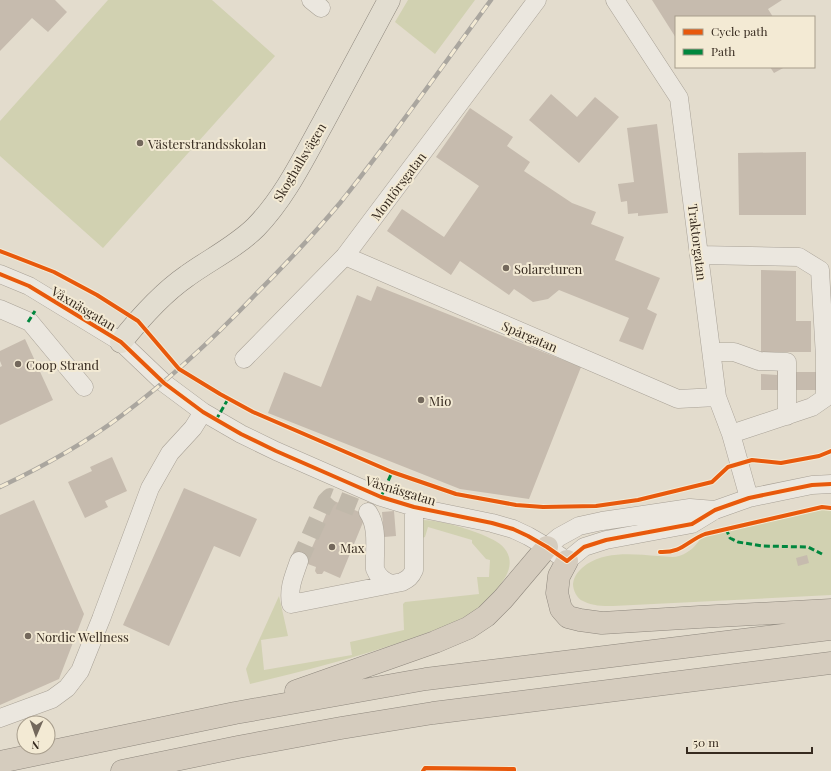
<svg xmlns="http://www.w3.org/2000/svg" width="831" height="771" font-family="'Playfair Display',serif">
<rect width="100%" height="100%" fill="#e3dccd"/>
<!-- green -->
<path fill="#d1d1b1" d="M108,0H212L275,56L103,248L0,156V121Z
M408,0H475L435,54L395,22Z
M826,509H831V595L613,606C602,606 593,606 583,601C577,599 573,590 573,584C574,575 580,569 587,564C607,551 634,554 658,556C665,556 673,558 679,556C691,552 695,546 702,537Z
M423,520C442,520 481,532 497,542C510,550 513,563 506,576C497,591 485,603 471,613C452,625 429,632 407,640C356,658 303,671 250,684L246,669L279,596L288,636L261,640L264,670L352,655L350,642L404,630L403,604L405,602L479,594L477,577H489L490,560L486,559L472,543V540L428,527L425,537L422,538Z"/>
<!-- building -->
<path fill="#c6bbae" d="M0,0H55L67,12L48,32L32,18L0,51Z
M652,0H782L768,9L773,17H676V38Z
M770,67H785L774,73Z
M551,94L577,117L595,97L619,117L579,163L529,120Z
M470,108L513,137L507,146L530,162L524,171L572,203L596,212L591,224L624,237L615,260L660,278L647,309L657,314L643,350L619,341L629,318L559,290L548,299L533,302L514,289L509,295L460,261L451,275L387,231L402,209L444,237L479,186L436,157Z
M657,124L668,213L638,216V213L628,214L627,201L621,202L618,184L634,182L627,128Z
M806,152V215H739L738,153Z
M761,270L796,271V321H811V352H761Z
M377,286L581,367L529,499L460,489L268,413L284,372L321,387L357,295L371,301Z
M25,339L53,400L0,425V367L2,366L0,361V351Z
M777,357L789,372H819V390H761V374L777,375Z
M112,457L127,491L105,501L108,507L85,518L68,482L92,471L90,467Z
M184,488L257,519L240,557L214,546L169,646L123,625Z
M34,500L84,614L59,679L0,705V515Z
M332,500L366,515L340,578L324,571L322,574H317L315,571L316,567L305,563L319,532L316,530L319,522L322,524Z
M394,511L396,536L384,537L382,512Z
M807,555L809,563L798,566L796,558Z"/>
<g fill="none" stroke-linecap="round" stroke-linejoin="round">
<!-- minor-tunnel -->
<path stroke="#c0b8aa" stroke-width="18" stroke-dasharray="18 9" stroke-linecap="butt" d="M299,561L326,501L330,497L368,512"/>
<!-- minor casing -->
<g stroke="#a8a196" stroke-width="19">
<path id="minor" d="M311,0L321,8
M615,0L679,98L717,397L731,434L749,498
M699,255L799,257L820,270L825,357V398L812,407L731,434
M345,256L678,399L717,397
M0,274L29,286L121,342L164,383L203,412L241,434L276,451L381,497L414,507L492,523L513,529L528,536L547,547L567,561L584,547L606,540L692,524L715,510L749,498L812,485L831,484
M0,309L30,322L84,387
M712,352H734L759,361L787,362V416
M244,359L345,256L537,0
M368,512C379,528 374,551 375,569C378,577 383,581 391,584
M547,547L559,537L579,526L602,521L690,508L715,510
M299,561C294,576 288,588 291,604L402,582C408,579 411,577 414,570V507
M0,718L52,699L67,688L80,671L101,619L150,488L170,453L193,428L203,412"/>
</g>
<!-- major casing -->
<g stroke="#8e877d" stroke-width="23">
<path id="major" d="M121,342C140,318 161,294 187,276C209,260 236,247 256,227C285,197 303,159 323,123C345,82 367,41 389,0"/>
</g>
<!-- highway casing -->
<g stroke="#8e877d" stroke-width="23">
<path id="highway" d="M567,561L559,576L557,593L561,609L568,617L580,620L602,623L699,617L831,610
M296,691L435,642L468,628L486,616L503,599L547,547
M0,762L235,713L426,679L831,629
M122,771L238,747L341,728L433,713L831,663"/>
</g>
<!-- minor -->
<use href="#minor" stroke="#ebe7df" stroke-width="18"/>
<!-- major -->
<use href="#major" stroke="#e2ddd0" stroke-width="22"/>
<!-- highway -->
<use href="#highway" stroke="#d5ccbe" stroke-width="22"/>
<!-- rail casing -->
<g stroke="#aaa69f" stroke-width="4.5">
<path id="rail" d="M0,487C42,467 84,444 121,416C169,380 213,339 254,296C284,266 313,235 340,203C393,137 441,68 491,0"/>
</g>
<!-- rail -->
<use href="#rail" stroke="#f3ead4" stroke-width="3" stroke-dasharray="9" stroke-linecap="butt"/>
<!-- quiet -->
<path stroke="#00873e" stroke-width="3" stroke-dasharray="6 3" stroke-linecap="butt" d="M28,322L35,311
M216,420L228,399
M381,497L392,472
M726,529L730,538L738,542L762,546L808,547L822,554"/>
<!-- cycleway casing -->
<g stroke="#f3ead4" stroke-width="6">
<path id="cycleway" d="M0,251L54,272L97,295L138,321L179,369L220,394L253,412L392,472L456,494L516,505L543,507L596,506L638,500L712,482L728,467L752,460L781,463L819,456L831,451
M0,274L29,286L121,342L164,383L203,412L241,434L276,451L381,497L414,507L492,523L513,529L528,536L547,547L567,561L584,547L606,540L692,524L715,510L749,498L812,485L831,484
M660,552C682,553 687,541 705,534L822,507L831,508
M423,771L425,768L514,769V771"/>
</g>
<!-- cycleway -->
<use href="#cycleway" stroke="#e8590c" stroke-width="4"/>
</g>
<!-- markers -->
<g fill="#73685c" stroke="#f3ead4" stroke-width="1.5">
<circle cx="140" cy="143" r="4"/>
<circle cx="506" cy="268" r="4"/>
<circle cx="18" cy="364" r="4"/>
<circle cx="421" cy="400" r="4"/>
<circle cx="332" cy="547" r="4"/>
<circle cx="28" cy="636" r="4"/>
</g>
<g text-anchor="middle" dominant-baseline="central" stroke-width="4" stroke-linejoin="round" paint-order="stroke">
<!-- poi labels -->
<g font-size="13" fill="#362a1f" stroke="#f3ead4" text-anchor="start">
<text x="148" y="143">Västerstrandsskolan</text>
<text x="514" y="268">Solareturen</text>
<text x="26" y="364">Coop Strand</text>
<text x="429" y="400">Mio</text>
<text x="340" y="547">Max</text>
<text x="36" y="636">Nordic Wellness</text>
</g>
<!-- street labels -->
<g font-size="13" fill="#362a1f" stroke="#f3ead4">
<text transform="translate(299 162) rotate(-59)">Skoghallsvägen</text>
<text transform="translate(398 186) rotate(-53)">Montörsgatan</text>
<text transform="translate(698 242) rotate(83)">Traktorgatan</text>
<text transform="translate(84 308) rotate(31)">Våxnäsgatan</text>
<text transform="translate(530 336) rotate(23)">Spårgatan</text>
<text transform="translate(401 490) rotate(17)">Våxnäsgatan</text>
</g>
</g>
<!-- legend -->
<rect x="675" y="16" width="140" height="52" fill="#f3ead4" stroke="#a79d8c"/>
<rect x="683" y="29" width="20" height="6" fill="#e8590c" stroke="#a79d8c"/>
<text x="711" y="36" font-size="12" fill="#362a1f">Cycle path</text>
<rect x="683" y="49" width="20" height="6" fill="#00873e" stroke="#a79d8c"/>
<text x="711" y="56" font-size="12" fill="#362a1f">Path</text>
<!-- north arrow -->
<g transform="translate(36 735) rotate(182)"><circle r="19" fill="#f3ead4" stroke="#a79d8c"/>
<path d="M0-3L7 15L0 10L-7 15Z" fill="#73685c"/>
<text y="-6" font-size="11" font-weight="bold" text-anchor="middle" fill="#362a1f">N</text>
</g>
<!-- scale -->
<path d="M687 747v6h125v-6" fill="none" stroke="#362a1f" stroke-width="2"/>
<text x="693" y="747" font-size="12" fill="#362a1f" stroke="#f3ead4" stroke-width="3" paint-order="stroke">50 m</text>
</svg>
